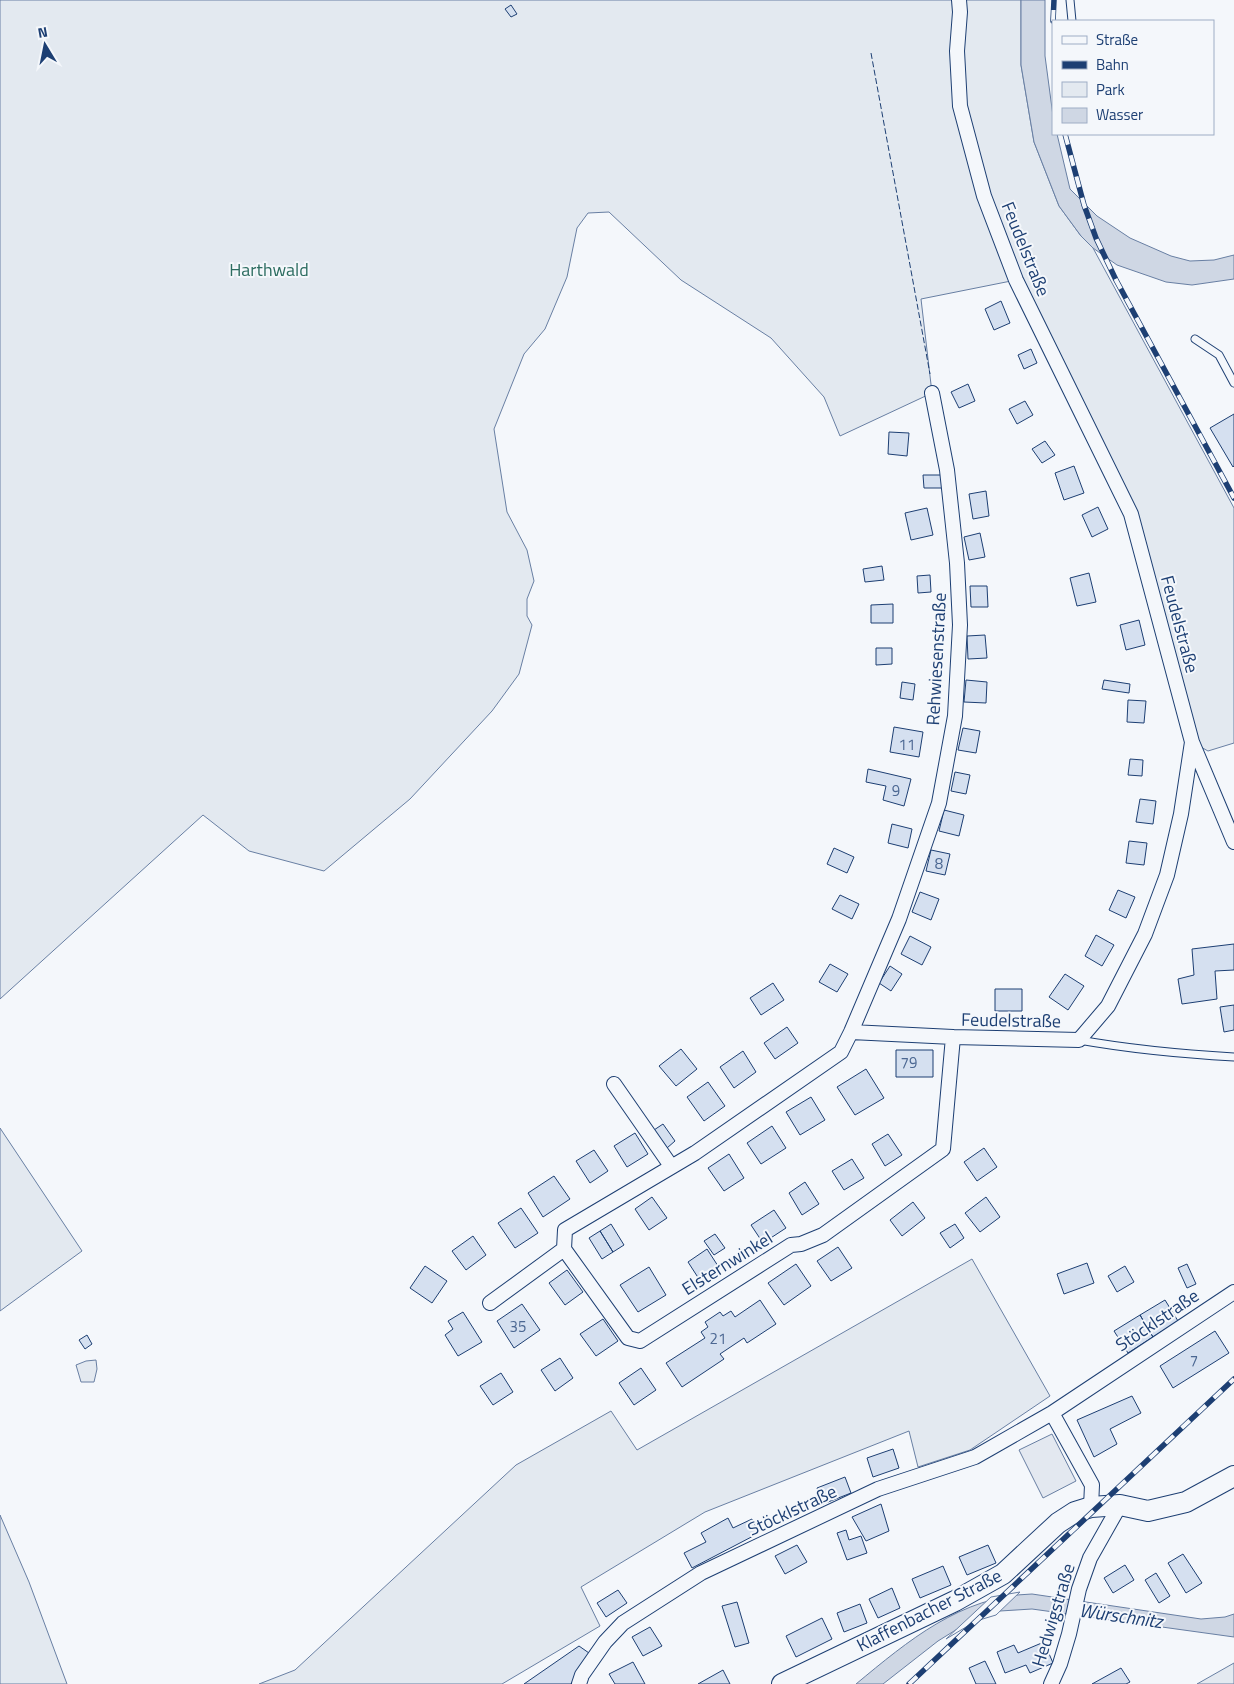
<svg xmlns="http://www.w3.org/2000/svg" width="1234" height="1684" font-family="'Titillium Web',sans-serif">
<rect width="100%" height="100%" fill="#f4f7fb"/>
<!-- green -->
<path fill="#e3e9f0" stroke="#687fa3" d="M0,0H1021V65L1034,142L1059,206L1081,236L1093,248L1234,508V743L1208,751L1192,742L1131,514L1016,280L921,299L932,393L840,436L824,397L771,338L681,280L609,212L588,213L577,228L567,277L545,329L524,354L494,429L507,512L527,550L534,581L527,599V616L532,625L519,674L492,711L410,799L324,871L249,851L203,815L0,999Z
M0,1128L82,1251L0,1311Z
M972,1259L1050,1396L970,1450L918,1467L909,1431L705,1512L581,1587L600,1626L502,1684H259L295,1670L516,1465L611,1411L637,1450Z
M96,1360L97,1369L94,1382H81L76,1365L86,1361Z
M0,1515L29,1582L67,1684H0Z
M1234,1663V1684H1197Z"/>
<!-- parking -->
<path fill="#e3e8f0" stroke="#687fa3" d="M1052,1434L1076,1481L1043,1498L1019,1450Z"/>
<!-- water -->
<path fill="#cfd7e4" stroke="#687fa3" d="M1021,0H1045V56L1053,116V134H1057L1070,189L1097,216L1130,238L1171,256L1190,261L1214,260L1234,255V279L1192,285L1166,282L1117,265L1093,248L1081,236L1059,206L1034,142L1021,65Z
M1032,1594L1201,1619L1225,1617L1234,1614V1637L1032,1609L1000,1611L975,1618L938,1641L883,1684H856C908,1641 961,1596 1032,1594Z"/>
<!-- pier -->
<path fill="#f4f7fb" stroke="#687fa3" d="M1020,1592L996,1615L976,1621L946,1639L991,1597Z"/>
<!-- building -->
<path fill="#d5e0f0" stroke="#1d3f73" d="M511,5L517,14L511,17L505,9Z
M1001,301L1010,323L994,330L985,309Z
M1031,349L1037,363L1024,369L1018,355Z
M968,384L975,401L959,408L951,392Z
M1025,401L1033,415L1017,424L1009,409Z
M1234,414V466L1233,467L1210,428Z
M889,432L909,433L907,456L888,454Z
M1045,441L1055,455L1042,463L1032,449Z
M1074,466L1084,493L1064,500L1055,473Z
M923,475H944V488H924Z
M986,491L989,516L973,519L969,494Z
M1098,507L1108,529L1092,537L1082,515Z
M927,508L933,535L911,540L905,513Z
M980,533L985,557L969,560L964,537Z
M882,566L884,580L865,582L863,569Z
M1089,573L1096,602L1077,606L1070,578Z
M930,575L931,592L918,593L917,576Z
M970,586H987L988,607H971Z
M893,604V623H871V605Z
M1139,620L1145,645L1126,650L1120,625Z
M985,635L987,658L968,659L967,636Z
M876,648H892V664L876,665Z
M966,680L987,682L986,703L964,702Z
M1104,680L1130,684L1129,693L1102,689Z
M902,682L915,684L913,700L900,698Z
M1128,700L1146,701L1144,723L1127,722Z
M894,727L923,732L919,757L890,752Z
M963,728L980,731L976,753L958,750Z
M1130,759L1143,760L1142,776L1128,775Z
M868,769L911,779L904,806L883,800L886,786L866,782Z
M955,772L970,775L966,794L951,791Z
M1140,799L1156,801L1153,824L1136,822Z
M944,810L964,815L959,836L939,831Z
M892,824L912,829L908,848L888,843Z
M1129,841L1147,843L1144,865L1126,863Z
M834,848L854,857L847,873L827,864Z
M931,850L950,854L945,875L926,871Z
M1118,890L1135,897L1126,918L1109,910Z
M920,892L939,899L931,920L912,912Z
M840,895L859,904L852,919L832,909Z
M1096,935L1114,945L1102,966L1085,956Z
M910,936L931,947L922,965L901,954Z
M1234,944V970L1215,971L1217,999L1182,1004L1178,979L1194,975L1192,949Z
M830,964L848,974L837,992L819,982Z
M890,966L902,974L891,991L879,983Z
M1065,974L1084,986L1068,1010L1049,997Z
M773,983L784,1000L761,1015L750,998Z
M995,989H1022V1011H995Z
M1234,1005V1030L1224,1032L1220,1007Z
M787,1027L798,1043L775,1059L764,1043Z
M681,1049L697,1069L676,1086L659,1066Z
M896,1050H933V1077H896Z
M743,1051L756,1072L734,1088L720,1067Z
M866,1069L884,1098L855,1115L837,1087Z
M708,1082L725,1106L704,1121L687,1097Z
M811,1097L825,1120L800,1135L786,1112Z
M663,1124L675,1141L667,1148L654,1130Z
M772,1126L786,1148L761,1164L747,1143Z
M635,1133L648,1154L627,1167L614,1146Z
M888,1134L902,1155L885,1166L872,1144Z
M984,1148L997,1167L977,1181L964,1162Z
M594,1150L608,1171L590,1183L576,1161Z
M729,1154L744,1178L724,1191L708,1168Z
M852,1159L864,1178L844,1190L832,1171Z
M554,1176L570,1199L543,1217L528,1193Z
M805,1182L819,1204L802,1215L789,1193Z
M652,1197L667,1218L649,1230L635,1209Z
M986,1197L1000,1217L980,1232L965,1213Z
M913,1202L925,1218L902,1236L890,1220Z
M521,1208L538,1233L515,1248L498,1223Z
M774,1210L786,1228L763,1243L751,1225Z
M611,1224L624,1245L613,1252L600,1231Z
M955,1224L964,1238L950,1248L940,1233Z
M600,1231L613,1252L602,1259L589,1238Z
M715,1234L725,1248L714,1255L704,1241Z
M473,1236L486,1255L466,1270L452,1251Z
M838,1247L852,1268L831,1281L817,1261Z
M707,1249L718,1266L699,1279L688,1262Z
M1087,1263L1094,1283L1064,1294L1057,1274Z
M796,1264L811,1286L784,1305L768,1283Z
M1187,1264L1196,1284L1187,1288L1178,1268Z
M425,1266L447,1281L432,1303L410,1288Z
M1125,1266L1134,1282L1117,1292L1108,1276Z
M649,1267L666,1295L638,1312L620,1285Z
M567,1270L583,1292L565,1305L549,1283Z
M760,1300L776,1324L747,1343L744,1338L720,1354L724,1359L682,1387L666,1363L705,1338L701,1332L708,1327L705,1322L720,1312L723,1316L731,1311L735,1317Z
M1165,1300L1178,1321L1153,1337L1140,1315Z
M522,1304L540,1330L514,1348L497,1321Z
M463,1312L482,1342L458,1356L445,1335L453,1329L448,1321Z
M1140,1315L1153,1337L1128,1353L1114,1331Z
M603,1319L618,1341L596,1356L580,1334Z
M1215,1331L1229,1353L1173,1388L1160,1366Z
M87,1335L92,1344L85,1349L79,1340Z
M560,1358L573,1378L555,1391L541,1370Z
M641,1368L656,1390L634,1405L619,1383Z
M501,1373L513,1392L493,1405L480,1386Z
M1132,1396L1141,1413L1110,1429L1117,1444L1094,1457L1077,1420Z
M893,1449L899,1468L873,1477L867,1458Z
M845,1477L851,1493L823,1504L817,1488Z
M881,1504L889,1531L866,1541L852,1517Z
M728,1518L733,1528L752,1519L759,1533L692,1568L684,1553L706,1542L701,1533Z
M846,1530L849,1540L861,1536L867,1553L847,1560L837,1533Z
M797,1545L807,1562L785,1574L775,1556Z
M988,1545L996,1563L967,1575L959,1557Z
M1183,1554L1202,1583L1186,1593L1168,1563Z
M1125,1565L1134,1580L1113,1593L1104,1578Z
M943,1566L951,1585L920,1598L912,1579Z
M1156,1573L1170,1596L1159,1603L1145,1580Z
M892,1588L900,1608L878,1618L869,1599Z
M618,1590L627,1603L606,1617L597,1603Z
M737,1602L749,1643L735,1647L722,1606Z
M860,1604L867,1623L844,1632L837,1613Z
M822,1618L832,1639L796,1657L786,1636Z
M650,1627L662,1646L643,1656L632,1637Z
M1044,1642L1053,1663L1030,1673L1026,1665L1005,1673L997,1652L1014,1645L1018,1653Z
M579,1646L589,1653L571,1684H524Z
M985,1661L996,1684H976L969,1668Z
M633,1662L645,1684H615L609,1674Z
M1121,1668L1130,1682L1126,1684H1092Z
M723,1670L730,1684H698Z"/>
<g fill="none" stroke-linecap="round" stroke-linejoin="round">
<!-- lane casing -->
<g stroke="#1d3f73" stroke-width="9">
<path id="lane" d="M1070,0L1072,21
M1195,339L1219,355L1234,383
M1079,1040C1130,1049 1182,1054 1234,1057"/>
</g>
<!-- street casing -->
<g stroke="#1d3f73" stroke-width="16">
<path id="street" d="M932,393L947,470L957,563L960,625L955,716L939,803L899,919L851,1032L841,1052L695,1153L565,1230L564,1249L628,1338L640,1341L791,1245L801,1244L823,1235L943,1149L953,1037
M1192,742L1234,842
M851,1032L953,1037L1079,1040L1108,1006L1145,934L1167,875L1181,814L1192,742L1131,514L1016,280L984,196L960,106L957,51L960,12L959,0
M614,1084L671,1166
M490,1303L564,1249
M1052,1413L1092,1485L1091,1507
M579,1684L582,1675L605,1642L623,1623L701,1573L878,1489L975,1457L1052,1413L1234,1292
M1051,1684L1060,1664L1069,1634L1079,1589L1090,1558L1120,1505"/>
</g>
<!-- secondary casing -->
<g stroke="#1d3f73" stroke-width="22">
<path id="secondary" d="M782,1684L955,1601L1003,1574L1058,1523L1075,1512L1091,1507L1120,1505L1148,1511L1186,1502L1234,1476"/>
</g>
<!-- lane -->
<use href="#lane" stroke="#f4f7fb" stroke-width="7"/>
<!-- street -->
<use href="#street" stroke="#f4f7fb" stroke-width="14"/>
<!-- secondary -->
<use href="#secondary" stroke="#f4f7fb" stroke-width="20"/>
<!-- rail casing -->
<g stroke="#1d3f73" stroke-width="5.5">
<path id="rail" d="M1053,21L1054,0
M1065,134L1084,205L1096,238L1116,280L1234,498
M909,1684L1234,1379"/>
</g>
<!-- rail -->
<use href="#rail" stroke="#f4f7fb" stroke-width="4" stroke-dasharray="11" stroke-linecap="butt"/>
<!-- fence -->
<path stroke="#1d3f73" stroke-width="1" stroke-dasharray="6 2.5" stroke-linecap="butt" d="M871,53L930,374"/>
</g>
<g text-anchor="middle" dominant-baseline="central" stroke-width="4" stroke-linejoin="round" paint-order="stroke">
<!-- number labels -->
<g font-size="15" fill="#4b6792">
<text x="907" y="744">11</text>
<text x="896" y="790">9</text>
<text x="939" y="863">8</text>
<text x="909" y="1062">79</text>
<text x="518" y="1326">35</text>
<text x="718" y="1338">21</text>
<text x="1194" y="1360">7</text>
</g>
<!-- street labels -->
<g font-size="18" fill="#1d3f73" stroke="#f4f7fb">
<text transform="translate(1026 249) rotate(68)">Feudelstraße</text>
<text transform="translate(1180 624) rotate(75)">Feudelstraße</text>
<text transform="translate(936 659) rotate(-87)">Rehwiesenstraße</text>
<text transform="translate(1011 1020) rotate(1)">Feudelstraße</text>
<text transform="translate(727 1263) rotate(-32)">Elsternwinkel</text>
<text transform="translate(1157 1320) rotate(-34)">Stöcklstraße</text>
<text transform="translate(792 1510) rotate(-25)">Stöcklstraße</text>
<text transform="translate(929 1610) rotate(-27)">Klaffenbacher Straße</text>
<text transform="translate(1053 1615) rotate(-73)">Hedwigstraße</text>
</g>
<!-- park labels -->
<g font-size="18" fill="#2c6c60" stroke="#f4f7fb">
<text x="269" y="269">Harthwald</text>
</g>
<!-- water labels -->
<g font-size="19" font-style="italic" fill="#1d3f73" stroke="#f4f7fb">
<text transform="translate(1121 1615) rotate(8)">Würschnitz</text>
</g>
</g>
<!-- legend -->
<rect x="1052" y="20" width="162" height="115" fill="#f4f7fb" stroke="#9eadc5"/>
<rect x="1062" y="36" width="25" height="8" fill="#f4f7fb" stroke="#9eadc5"/>
<text x="1096" y="45" font-size="15" fill="#1d3f73">Straße</text>
<rect x="1062" y="61" width="25" height="8" fill="#1d3f73" stroke="#9eadc5"/>
<text x="1096" y="70" font-size="15" fill="#1d3f73">Bahn</text>
<rect x="1062" y="82" width="25" height="15" fill="#e3e9f0" stroke="#9eadc5"/>
<text x="1096" y="95" font-size="15" fill="#1d3f73">Park</text>
<rect x="1062" y="108" width="25" height="15" fill="#cfd7e4" stroke="#9eadc5"/>
<text x="1096" y="120" font-size="15" fill="#1d3f73">Wasser</text>
<!-- north arrow -->
<g transform="translate(45 45) rotate(350)" stroke="#f4f7fb" stroke-width="4" paint-order="stroke">
<path d="M0-4L9 19L0 12L-9 19Z" fill="#1d3f73"/>
<text y="-8" font-size="14" font-weight="bold" text-anchor="middle" fill="#1d3f73">N</text>
</g>
</svg>
